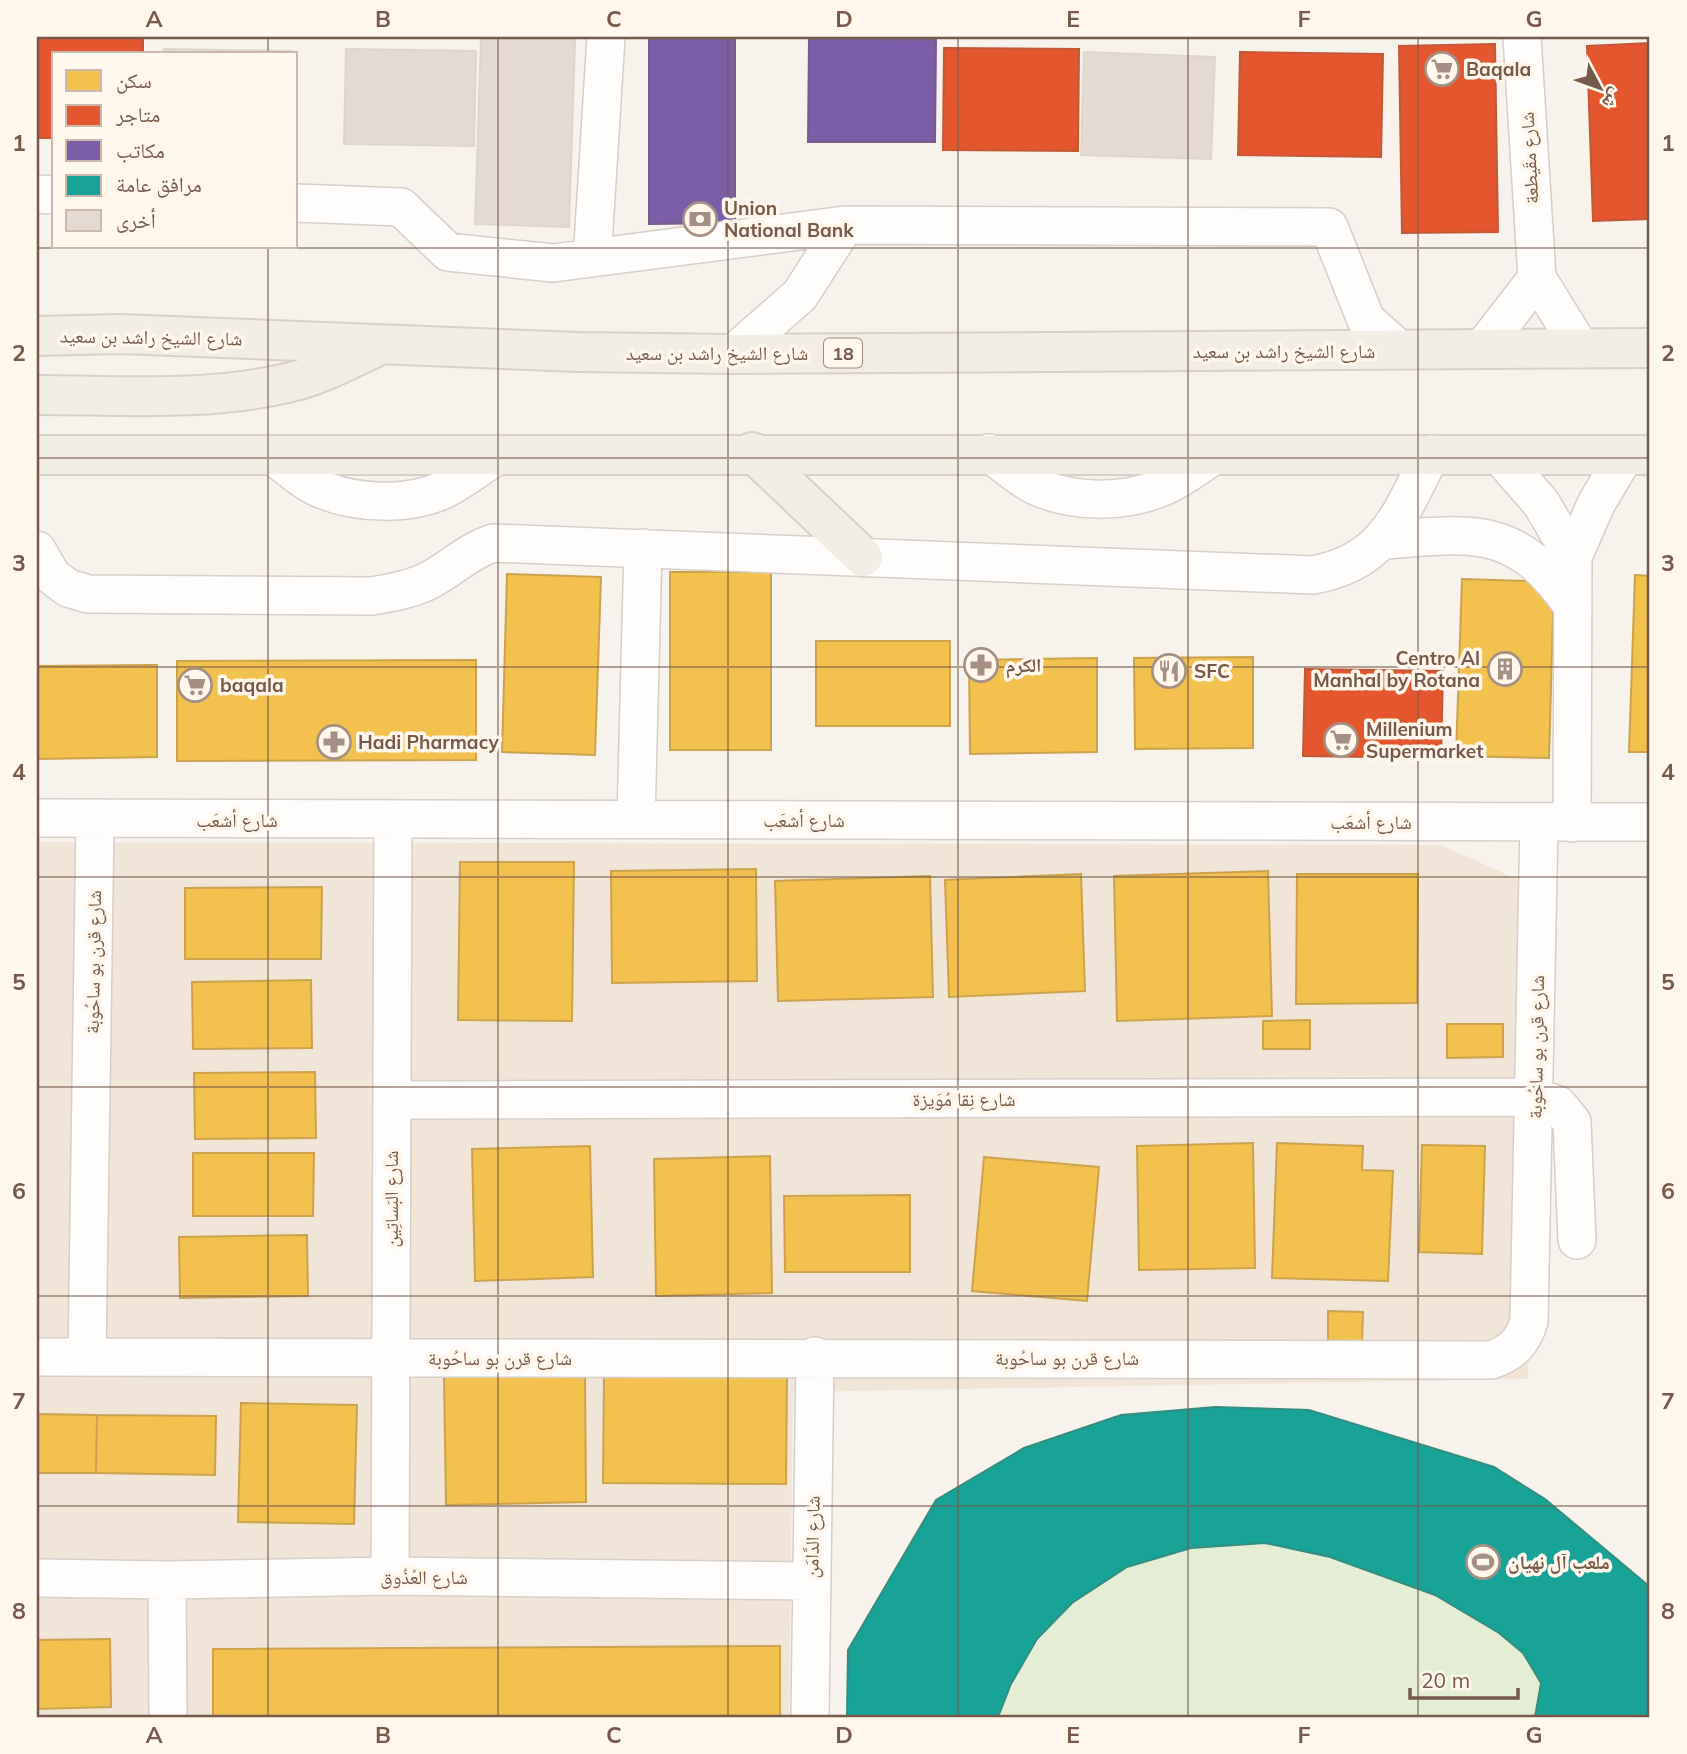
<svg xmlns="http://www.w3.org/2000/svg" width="1687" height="1754" font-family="Mulish,'Noto Naskh Arabic',sans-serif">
<rect width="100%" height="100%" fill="#f7f2eb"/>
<!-- residential -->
<path fill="#f1e5d8" d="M37,842L1441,845L1532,886L1528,1379L793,1392L789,1717H37Z"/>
<!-- green -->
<path fill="#e4eed5" d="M1265,1543C1345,1560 1462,1592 1521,1651C1530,1660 1535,1673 1541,1683L1535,1717H998C1035,1625 1089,1568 1190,1548C1214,1544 1241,1545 1265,1543Z"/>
<!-- homes -->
<path fill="#f2c14e" stroke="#cda24c" stroke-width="2" d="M670,572H771V750H670Z
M507,574L601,577L595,755L502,752Z
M1635,575L1650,576V752H1629Z
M1462,579L1554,582L1549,758L1456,756Z
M816,641H950V726H816Z
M1253,657V748L1135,749L1134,658Z
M1097,658V752L970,754L969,660Z
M476,660V760L177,761V661Z
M157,665V757L37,759V666Z
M460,862H574L572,1021L458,1020Z
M756,869L757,981L612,983L611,871Z
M1268,871L1272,1016L1117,1021L1114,876Z
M1081,874L1085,991L949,997L945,880Z
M1297,874H1418L1417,1003L1296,1004Z
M930,876L933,997L778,1001L775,881Z
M322,887L321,959H185V888Z
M311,980L312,1048L193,1049L192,982Z
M1310,1020V1049H1263V1021Z
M1447,1024H1503V1057L1447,1058Z
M315,1072L316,1138L195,1139L194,1073Z
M1253,1143L1255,1268L1139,1270L1137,1146Z
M1277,1143L1363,1146L1362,1170L1393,1171L1388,1281L1272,1278Z
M1422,1145L1485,1146L1482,1254L1419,1252Z
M590,1146L593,1277L475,1281L472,1149Z
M193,1153H314L313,1216H193Z
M770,1156L772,1293L656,1296L654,1159Z
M984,1157L1099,1167L1087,1301L972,1291Z
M910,1195V1272H785L784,1196Z
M307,1235L308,1296L180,1298L179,1237Z
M1328,1311L1363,1312L1362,1341H1328Z
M604,1373H787L786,1484L603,1483Z
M585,1374L586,1502L446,1505L444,1377Z
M241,1403L357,1405L354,1524L238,1522Z
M37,1414L97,1415L96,1473H37Z
M97,1415L216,1416L215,1475L96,1473Z
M110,1639L111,1707L37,1709V1640Z
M780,1646V1717H213V1649Z"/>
<!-- shops -->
<path fill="#e4572e" stroke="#c35836" stroke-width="2" d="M37,37H143V54H54V138H37Z
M1650,43V219L1593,221L1587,46Z
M1495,44L1498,232L1402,233L1399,46Z
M944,48L1079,49L1078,151L943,150Z
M1240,52L1383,54L1381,157L1238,155Z
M1305,669L1443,671L1441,758L1303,756Z"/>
<!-- offices -->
<path fill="#7b5ea7" stroke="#7a5c8b" stroke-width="2" d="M649,39H735V223L649,224Z
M809,39L936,40L935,142H808Z"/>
<!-- public -->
<path fill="#17a398" stroke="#348d80" stroke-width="2" d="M1215,1407L1309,1410L1494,1467L1545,1499L1650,1587V1717H1535L1541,1683L1523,1653L1499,1633L1435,1595L1330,1557L1265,1543L1191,1548L1127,1567L1072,1603L1037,1639L1011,1684L998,1717H847L848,1650L936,1500L1024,1448L1121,1415Z"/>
<!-- building -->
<path fill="#e4dad2" stroke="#e0d5cd" stroke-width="2" d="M481,38L575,40L569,227L475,224Z
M164,49L292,51V54H164Z
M346,49L476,51L474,146L344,144Z
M1084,52L1215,57L1211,159L1081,155Z"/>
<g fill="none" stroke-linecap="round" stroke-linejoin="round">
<!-- minor casing -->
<g stroke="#d6cec8" stroke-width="40">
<path id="minor" d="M1522,37L1537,278L1581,349
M37,194L54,195
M296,203L401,207L448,252L553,263L845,225
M593,245L606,37
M1482,349L1537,278
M733,354L800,295L845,225L1329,227L1366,320L1400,350
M989,453C1005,464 1021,480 1038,487C1074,503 1124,503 1160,488C1179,481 1197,466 1215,455
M272,455C287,466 304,482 321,489C356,504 408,506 443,490C462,481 480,466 498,455
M1500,456L1541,503L1573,557
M1383,540C1471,534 1515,523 1571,604
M37,550L52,576L68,588L88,594L372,596C391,593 408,590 426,582C451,570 466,552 493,543L1313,575C1386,562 1400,514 1431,454
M37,818L1650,822
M636,819L643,548
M1572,823L1573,557L1596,504L1625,455
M392,1100L1535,1097L1558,1105L1572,1122L1577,1240
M37,1357L1491,1360C1512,1353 1523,1342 1529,1321L1539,823
M87,1357L95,820
M390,1576L393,821
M37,1578L167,1580L390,1576L812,1581
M167,1580L168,1717
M810,1717L815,1356"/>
</g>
<!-- major casing -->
<g stroke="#d9cfc9" stroke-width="42">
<path id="major" d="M37,336L120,334L578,352L733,354L1650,348
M37,395C120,395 206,402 287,383C318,376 347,361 376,347
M752,452L863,557
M37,455H1650"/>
</g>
<!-- minor -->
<use href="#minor" stroke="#fefdfc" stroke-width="37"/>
<!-- major -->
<use href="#major" stroke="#f2ede5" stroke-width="38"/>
</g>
<!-- grid -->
<path fill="none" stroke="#775949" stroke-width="2" stroke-opacity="0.55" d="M268,37V54M498,37V1717M728,37V1717M958,37V1717M1188,37V1717M1418,37V1717M268,247V1717M37,248H1650M37,458H1650M37,667H1650M37,877H1650M37,1087H1650M37,1296H1650M37,1506H1650"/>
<!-- icons -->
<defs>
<g id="supermarket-ring" transform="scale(1.75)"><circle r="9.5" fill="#fff7ec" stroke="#a48f82" stroke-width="1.5"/><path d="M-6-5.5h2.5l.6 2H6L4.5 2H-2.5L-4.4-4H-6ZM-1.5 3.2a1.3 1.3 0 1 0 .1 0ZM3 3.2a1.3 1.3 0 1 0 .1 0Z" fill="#a48f82"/></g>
<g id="bank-ring" transform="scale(1.75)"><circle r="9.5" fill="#fff7ec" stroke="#a48f82" stroke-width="1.5"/><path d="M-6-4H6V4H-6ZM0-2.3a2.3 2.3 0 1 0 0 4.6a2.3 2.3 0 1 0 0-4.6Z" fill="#a48f82"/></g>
<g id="pharmacy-ring" transform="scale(1.75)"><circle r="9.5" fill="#fff7ec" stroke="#a48f82" stroke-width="1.5"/><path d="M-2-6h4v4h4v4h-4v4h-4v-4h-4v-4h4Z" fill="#a48f82"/></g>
<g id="building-ring" transform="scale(1.75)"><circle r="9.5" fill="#fff7ec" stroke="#a48f82" stroke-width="1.5"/><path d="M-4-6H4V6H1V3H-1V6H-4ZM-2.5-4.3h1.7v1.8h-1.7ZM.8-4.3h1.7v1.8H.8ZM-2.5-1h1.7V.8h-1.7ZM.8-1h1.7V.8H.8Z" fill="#a48f82"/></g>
<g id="restaurant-ring" transform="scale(1.75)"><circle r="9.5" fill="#fff7ec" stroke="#a48f82" stroke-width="1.5"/><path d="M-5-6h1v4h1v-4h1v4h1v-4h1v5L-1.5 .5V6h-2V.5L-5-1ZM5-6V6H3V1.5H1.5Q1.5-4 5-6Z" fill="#a48f82"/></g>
<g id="stadium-ring" transform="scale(1.75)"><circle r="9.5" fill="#fff7ec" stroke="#a48f82" stroke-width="1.5"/><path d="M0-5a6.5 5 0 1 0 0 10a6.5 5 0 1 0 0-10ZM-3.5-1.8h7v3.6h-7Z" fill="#a48f82"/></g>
</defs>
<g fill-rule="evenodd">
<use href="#supermarket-ring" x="1442" y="69"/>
<use href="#bank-ring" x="700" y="219"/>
<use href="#pharmacy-ring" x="981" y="665"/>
<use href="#building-ring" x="1505" y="669"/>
<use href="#restaurant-ring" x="1169" y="671"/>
<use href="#supermarket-ring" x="195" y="685"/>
<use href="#supermarket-ring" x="1341" y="740"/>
<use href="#pharmacy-ring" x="334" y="742"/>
<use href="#stadium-ring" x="1483" y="1562"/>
</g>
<g text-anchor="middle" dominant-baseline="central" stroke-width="7" stroke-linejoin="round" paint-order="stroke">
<!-- shield labels -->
<rect fill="#fff7ec" stroke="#a0887a" stroke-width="2" x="824" y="338.5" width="38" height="29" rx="5"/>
<g font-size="18" font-weight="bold" fill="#775949">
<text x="843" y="353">18</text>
</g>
<!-- poi labels -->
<g font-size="19" font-weight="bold" fill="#775949" stroke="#fff7ec" text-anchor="start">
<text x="1466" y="69">Baqala</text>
<text x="724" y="208">Union<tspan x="724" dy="22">National Bank</tspan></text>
<text x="1480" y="658" text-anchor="end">Centro Al<tspan x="1480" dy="22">Manhal by Rotana</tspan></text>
<text x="1006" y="665">الكرم</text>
<text x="1194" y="671">SFC</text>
<text x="220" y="685">baqala</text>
<text x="1366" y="729">Millenium<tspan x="1366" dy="22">Supermarket</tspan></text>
<text x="358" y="742">Hadi Pharmacy</text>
<text x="1508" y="1562">ملعب آل نهيان</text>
</g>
<!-- street labels -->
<g font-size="19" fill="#775949" stroke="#fff7ec">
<text transform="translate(1529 158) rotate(-93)">شارع مقَيطعة</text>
<text transform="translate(151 337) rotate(1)">شارع الشيخ راشد بن سعيد</text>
<text x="1284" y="351">شارع الشيخ راشد بن سعيد</text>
<text x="717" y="353">شارع الشيخ راشد بن سعيد</text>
<text x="237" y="820">شارع أشعَب</text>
<text x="804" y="820">شارع أشعَب</text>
<text x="1371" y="822">شارع أشعَب</text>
<text transform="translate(93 962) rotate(-89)">شارع قرن بو ساحُوبة</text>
<text transform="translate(1536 1047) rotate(-89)">شارع قرن بو ساحُوبة</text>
<text x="964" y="1099">شارع نِقا مُوَيزة</text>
<text transform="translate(391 1199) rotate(-90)">شارع البَساتِين</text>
<text x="500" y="1358">شارع قرن بو ساحُوبة</text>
<text x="1067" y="1358">شارع قرن بو ساحُوبة</text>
<text transform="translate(812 1537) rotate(-89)">شارع الدَّامَن</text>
<text x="424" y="1577">شارع العُذُوق</text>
</g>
</g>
<!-- border -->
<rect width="1687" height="1754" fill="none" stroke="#fff7ec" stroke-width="77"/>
<!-- legend -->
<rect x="52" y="52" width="245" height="196" fill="#fff7ec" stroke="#c9b8ab" stroke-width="2"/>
<rect x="66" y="70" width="35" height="21" fill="#f2c14e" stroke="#c9b8ab" stroke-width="2"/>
<text x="116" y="88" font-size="21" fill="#775949">سكن</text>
<rect x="66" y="105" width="35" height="21" fill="#e4572e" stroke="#c9b8ab" stroke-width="2"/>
<text x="116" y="122" font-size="21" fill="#775949">متاجر</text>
<rect x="66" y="140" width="35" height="21" fill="#7b5ea7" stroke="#c9b8ab" stroke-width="2"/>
<text x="116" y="158" font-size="21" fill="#775949">مكاتب</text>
<rect x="66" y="175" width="35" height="21" fill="#17a398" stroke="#c9b8ab" stroke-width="2"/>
<text x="116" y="192" font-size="21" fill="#775949">مرافق عامة</text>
<rect x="66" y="210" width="35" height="21" fill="#e4dad2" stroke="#c9b8ab" stroke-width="2"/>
<text x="116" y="228" font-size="21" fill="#775949">أخرى</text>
<!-- north arrow -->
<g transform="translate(1600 88) rotate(131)" stroke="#fff7ec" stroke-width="5" paint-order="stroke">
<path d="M0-5L12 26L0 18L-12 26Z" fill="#775949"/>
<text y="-10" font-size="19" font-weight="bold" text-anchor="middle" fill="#775949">ش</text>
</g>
<!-- scale -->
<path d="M1410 1688v10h108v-10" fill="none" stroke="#775949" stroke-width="3.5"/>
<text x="1421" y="1688" font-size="21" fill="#775949" stroke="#fff7ec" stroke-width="5" paint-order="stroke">20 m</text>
<rect x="38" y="38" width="1610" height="1678" fill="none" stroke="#775949" stroke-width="2.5"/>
<g font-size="23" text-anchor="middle" font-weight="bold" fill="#775949">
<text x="154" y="27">A</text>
<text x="383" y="27">B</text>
<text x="614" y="27">C</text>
<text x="844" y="27">D</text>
<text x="1073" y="27">E</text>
<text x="1304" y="27">F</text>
<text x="1534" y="27">G</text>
<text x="19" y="151">1</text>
<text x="1668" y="151">1</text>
<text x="19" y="361">2</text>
<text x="1668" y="361">2</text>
<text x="19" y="571">3</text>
<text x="1668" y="571">3</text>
<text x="19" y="780">4</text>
<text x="1668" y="780">4</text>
<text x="19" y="990">5</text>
<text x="1668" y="990">5</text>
<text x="19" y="1199">6</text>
<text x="1668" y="1199">6</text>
<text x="19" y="1409">7</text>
<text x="1668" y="1409">7</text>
<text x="19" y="1619">8</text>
<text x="1668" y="1619">8</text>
<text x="154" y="1743">A</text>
<text x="383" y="1743">B</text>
<text x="614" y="1743">C</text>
<text x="844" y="1743">D</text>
<text x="1073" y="1743">E</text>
<text x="1304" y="1743">F</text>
<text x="1534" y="1743">G</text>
</g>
</svg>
